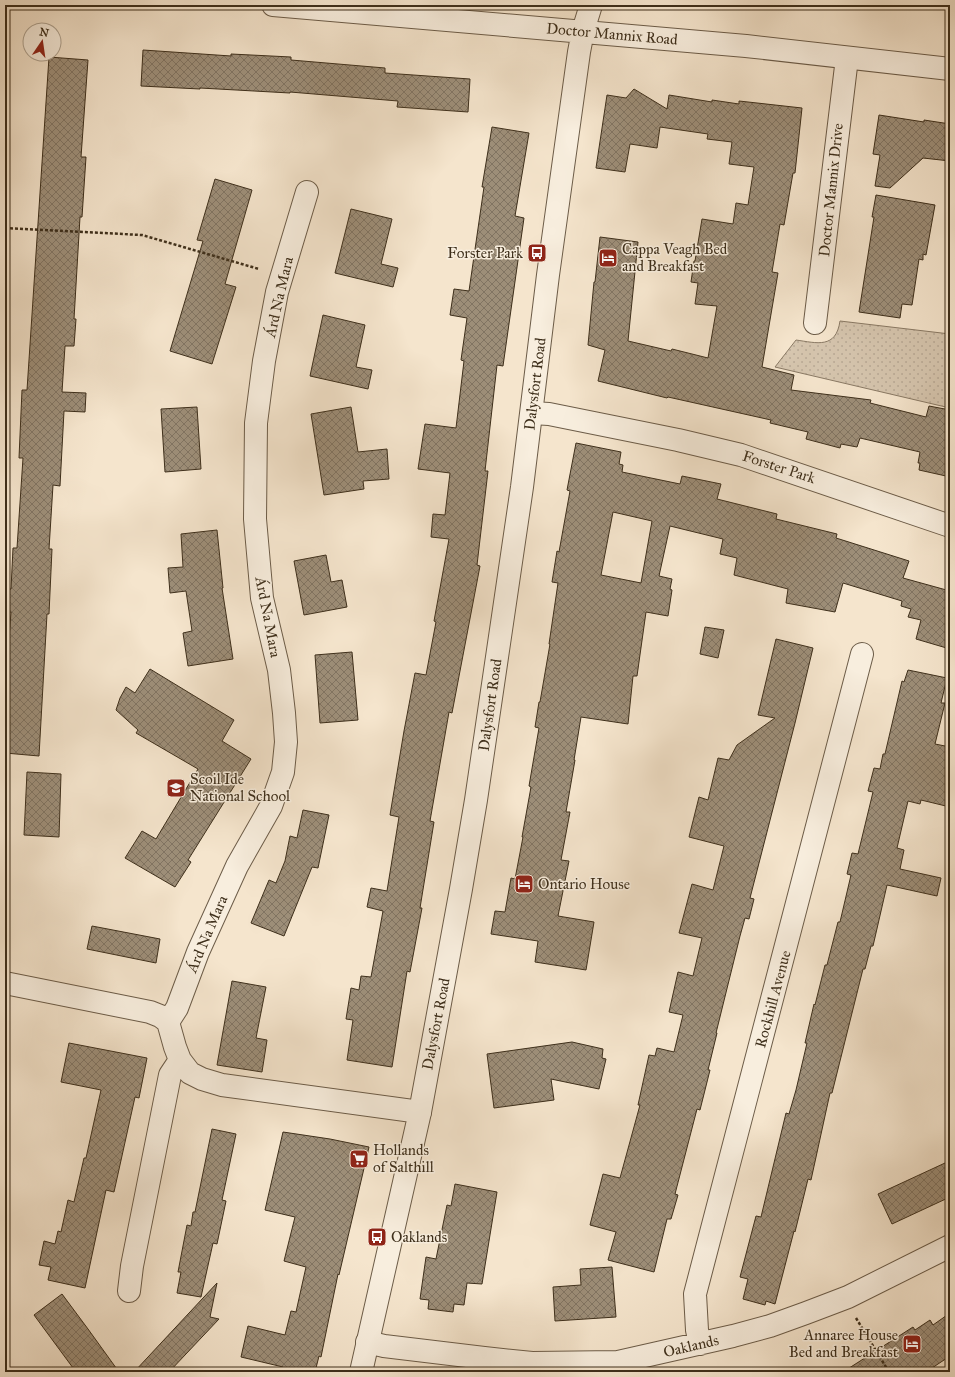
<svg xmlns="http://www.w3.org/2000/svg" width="955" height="1377" font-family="'IM FELL Great Primer',serif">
<defs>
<pattern id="grass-dots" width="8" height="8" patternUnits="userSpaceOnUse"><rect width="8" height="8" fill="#d6c6af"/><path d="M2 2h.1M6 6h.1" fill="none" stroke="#b9aa96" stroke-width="1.8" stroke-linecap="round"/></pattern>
<pattern id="building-cross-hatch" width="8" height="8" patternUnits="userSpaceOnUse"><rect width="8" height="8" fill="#9d8e78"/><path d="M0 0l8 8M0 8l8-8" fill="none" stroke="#817462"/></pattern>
</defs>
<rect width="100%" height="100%" fill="#f5e5cd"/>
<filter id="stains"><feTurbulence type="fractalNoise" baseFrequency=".005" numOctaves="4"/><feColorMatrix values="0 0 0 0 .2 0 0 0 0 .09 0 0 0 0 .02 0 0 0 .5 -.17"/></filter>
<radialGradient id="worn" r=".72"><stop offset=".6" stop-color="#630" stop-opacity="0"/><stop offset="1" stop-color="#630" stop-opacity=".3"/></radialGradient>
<!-- grass -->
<path fill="url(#grass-dots)" stroke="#8a7a65" d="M840,321L950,334V408L775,367L796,340C817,343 836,349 840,321Z"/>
<!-- building -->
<path fill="url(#building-cross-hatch)" stroke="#3e2f1b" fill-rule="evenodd" d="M143,50L231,56V54L291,57V60L385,68V73L470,79L468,112L397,107L398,101L290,92V93L200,88V89L141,86Z
M49,57L88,60L81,157H86L82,217H80L74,319H76L74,346H65L62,392L86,393L85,412L64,411L60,486L53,485L49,549H52L49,614H47L39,756L5,753V693L11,612H5V589H11L13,548H17L23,458H19L22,390H27Z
M634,89L667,109L669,95L712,102V100L739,104V101L802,108L795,173H793L784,225L780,224L772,272L778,273L762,367L794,375L791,390L871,400L870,403L926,417L929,406L950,410V458L946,476L919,470L920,463H918L920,452L860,438L857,447L841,444L840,448L806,439L808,432L770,423L771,420L668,397L667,398L598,381L605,350L588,345L594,282H595L600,237L638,242L628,341L671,351L672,349L708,358L717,306L695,304L698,283L691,282L694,261H695L702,219L733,224L736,203L748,205L754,167L729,164L732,142L707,139L708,134L660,127L657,148L630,144L625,172L596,168L607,95L626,98Z
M879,115L924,122V120L950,124V161L923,158L890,188L875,186L880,155L873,154Z
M492,127L529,133L515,216L524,218L503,366L497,365L485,471H488L477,565L480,566L452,713L449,712L430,821L434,822L420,908H422L410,972L407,971L392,1067L347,1060L353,1020L346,1019L351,988L359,990L361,976L371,977L383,911L367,907L371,888L387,891L399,817L390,815L404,731L415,673L426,675L436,622L434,621L449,539L431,537L433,514L445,515L450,473L418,469L425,424L456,428L464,361L461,360L467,318L450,315L454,289L469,291L484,187H482Z
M215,179L252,190L225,284L236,287L212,364L170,351L203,241L197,240Z
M876,195L935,205L926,255L923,254V260L919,259L912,305L902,304L900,318L859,312L874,217H872Z
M351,209L392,219L381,264L398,268L393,287L335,273Z
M323,315L365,325L356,367L372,370L368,389L310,376Z
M197,407L201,469L165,472L161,409Z
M351,407L358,452L387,449L389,479L363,481L364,489L324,495L311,414Z
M576,443L621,452L619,464L623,465L622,472L680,484L682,476L721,484L717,499L777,514L776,519L837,534L836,538L909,561L903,578L950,591V649L916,639L921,620L908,617L911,609L901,606L902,601L843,583L835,612L786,603L788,589L734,575L737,558L720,554L723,539L670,526L659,576L672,579L670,589L672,590L668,616L646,612L637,676H633L628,724L581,717L574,760H575L566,812H570L561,860L569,861L558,916L594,922L586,970L535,962L538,941L491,934L495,911L505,912L511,878L515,879L523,837H522L531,787L529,786L539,728L535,727L539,702H540L550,644H549L558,583L552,582L557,551L559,552L570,491L567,490ZM613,512L652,521L641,583L601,575Z
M217,530L223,588H222L233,659L188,666L183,633L192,631L186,591L170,593L168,568L183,567L181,534Z
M326,555L331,582L342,580L347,607L304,615L294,561Z
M705,627L724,630L718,658L700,654Z
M776,639L813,648L795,723L750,898L754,899L749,919L745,918L740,936L716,1033H717L708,1070H710L700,1110L697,1109L675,1194L678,1195L671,1219H667L654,1272L608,1260L616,1232L590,1225L603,1174L620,1178L640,1105H638L649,1055L655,1056L657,1048L674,1052L683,1015L669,1012L678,972L693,976L702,938L679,933L692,884L713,890L724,846L689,837L699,797L708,800L718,758L729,760L737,745L775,718L758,715Z
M352,652L358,720L320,723L315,655Z
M150,669L234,720L222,741L251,759L188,860L191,862L175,887L125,858L142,831L156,839L198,769L136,733L138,730L116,710L120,698L126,687L135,693Z
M908,670L947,678L941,703H945L935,744L950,747V807L921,800L920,804L908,801L897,848L904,850L900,869L941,878L937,896L887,885L873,946H871L865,969H863L832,1093H830L811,1180L808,1179L795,1232L794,1231L775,1304L766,1301L765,1305L743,1299L748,1279L740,1277L756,1216L761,1217L786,1113L789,1114L796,1090L807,1043H805L814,1004L815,1005L825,965H827L838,922H840L851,875L847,874L852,853L858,854L873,792L868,791L874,768L880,769L883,754H885L902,681L904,682Z
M27,772L61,774L59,837L24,835Z
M303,810L329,815L318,868L312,867L284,936L251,923L269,880L276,883L285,861L290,836L297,838Z
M92,926L160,939L156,963L87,949Z
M232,981L266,987L256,1038L267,1040L262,1072L217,1065Z
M572,1042L603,1049L602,1058L606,1059L599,1089L551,1079L554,1100L494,1108L487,1054Z
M69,1043L147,1058L139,1098L135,1097L114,1192L106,1190L85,1288L48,1280L51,1267L39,1265L44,1241L55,1244L58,1231L61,1232L68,1200L74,1202L84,1158H86L101,1090L61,1082Z
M212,1129L236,1134L222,1200L226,1201L217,1244L213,1243L201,1297L177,1293L181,1272H178L187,1225L191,1226L193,1212H195Z
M283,1132L330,1139L369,1147L339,1275L338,1274L321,1357L319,1356L315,1372H282L283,1367L241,1357L248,1326L285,1335L291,1311L296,1312L306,1267L284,1261L295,1217L265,1210Z
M945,1163L950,1175V1197L892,1224L878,1194Z
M455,1184L497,1192L482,1284L467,1283L464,1305L454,1304L453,1312L428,1309L429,1300L420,1299L426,1257L436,1259L447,1205L451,1206Z
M612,1267L616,1317L555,1321L553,1287L581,1285L580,1269Z
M217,1283L210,1317L219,1319L169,1372H134Z
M62,1294L88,1329L119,1372H76L34,1315Z
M950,1313V1356L926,1372H843L913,1327L915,1330L930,1320L933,1325Z"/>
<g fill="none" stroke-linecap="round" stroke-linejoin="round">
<!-- minor casing -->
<g stroke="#6c5c48" stroke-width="24">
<path id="minor" d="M583,31L591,5
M815,323L847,58
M532,413L549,414L678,440L741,455L950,526
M5,983L150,1012L160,1016L168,1022L175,1047L180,1060L190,1073L202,1079L222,1085L420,1112
M168,1022L177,1008L198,952L237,866L271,806L283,772L286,742L284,713L279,670L262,598L255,519L256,423L264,361L277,292L307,192
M129,1291L132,1266L170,1075L180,1060
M367,1342L384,1346L484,1358L532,1363L618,1362L733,1336L770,1326L806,1313L848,1297L950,1246
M700,1344L697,1330L695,1294L862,654"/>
</g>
<!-- tertiary casing -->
<g stroke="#6c5c48" stroke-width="24">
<path id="tertiary" d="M273,5L746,46L950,69
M361,1372L420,1112L461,889L476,800L522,487L548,275L579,52L583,31"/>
</g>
<!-- path -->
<path stroke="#3e2f1b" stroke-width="2.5" stroke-dasharray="3 2" stroke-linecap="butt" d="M5,228L142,235L259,269
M856,1318L889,1372"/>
<!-- minor -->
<use href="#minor" stroke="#f8eede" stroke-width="22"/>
<!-- tertiary -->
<use href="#tertiary" stroke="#f8eede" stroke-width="22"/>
</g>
<!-- icons -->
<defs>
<g id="bus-square" transform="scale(1)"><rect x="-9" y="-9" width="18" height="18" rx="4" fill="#8f2418" stroke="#f8eede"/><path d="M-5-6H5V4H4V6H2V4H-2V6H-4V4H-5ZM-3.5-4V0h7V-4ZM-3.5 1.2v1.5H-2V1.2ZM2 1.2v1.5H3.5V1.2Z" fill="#fff"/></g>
<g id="hotel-square" transform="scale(1)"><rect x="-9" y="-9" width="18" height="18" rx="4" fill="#8f2418" stroke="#f8eede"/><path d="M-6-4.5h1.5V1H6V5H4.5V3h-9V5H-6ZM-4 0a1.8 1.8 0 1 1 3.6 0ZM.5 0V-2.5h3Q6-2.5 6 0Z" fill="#fff"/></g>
<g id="school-square" transform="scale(1)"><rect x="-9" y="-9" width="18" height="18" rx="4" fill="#8f2418" stroke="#f8eede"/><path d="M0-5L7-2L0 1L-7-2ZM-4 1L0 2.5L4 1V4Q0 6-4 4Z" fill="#fff"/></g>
<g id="supermarket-square" transform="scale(1)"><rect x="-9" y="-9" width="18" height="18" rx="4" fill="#8f2418" stroke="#f8eede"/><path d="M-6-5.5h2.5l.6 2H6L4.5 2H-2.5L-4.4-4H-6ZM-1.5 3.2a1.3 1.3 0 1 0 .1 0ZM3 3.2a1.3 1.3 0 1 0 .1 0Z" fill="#fff"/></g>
</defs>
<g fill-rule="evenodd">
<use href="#bus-square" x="537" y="253"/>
<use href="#hotel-square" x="608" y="258"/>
<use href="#school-square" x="176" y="788"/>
<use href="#hotel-square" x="524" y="884"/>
<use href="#supermarket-square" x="359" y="1159"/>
<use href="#bus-square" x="377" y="1237"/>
<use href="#hotel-square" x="912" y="1344"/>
</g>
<g text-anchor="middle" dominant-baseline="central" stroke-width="3" stroke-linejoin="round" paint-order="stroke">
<!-- street labels -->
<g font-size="15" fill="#3e2f1b" stroke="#f8eede">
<text transform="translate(612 34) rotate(5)">Doctor Mannix Road</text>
<text transform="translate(831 190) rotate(-84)">Doctor Mannix Drive</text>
<text transform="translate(279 297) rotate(-77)">Árd Na Mara</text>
<text transform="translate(535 384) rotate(-83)">Dalysfort Road</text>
<text transform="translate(779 467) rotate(18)">Forster Park</text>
<text transform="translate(268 617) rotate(79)">Árd Na Mara</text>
<text transform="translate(490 705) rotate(-82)">Dalysfort Road</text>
<text transform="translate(207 934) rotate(-67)">Árd Na Mara</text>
<text transform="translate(773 999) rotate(-75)">Rockhill Avenue</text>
<text transform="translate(436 1024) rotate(-79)">Dalysfort Road</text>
<text transform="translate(691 1346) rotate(-13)">Oaklands</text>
</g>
<!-- poi labels -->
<g font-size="15" fill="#3e2f1b" stroke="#f8eede" text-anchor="start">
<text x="622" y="249">Cappa Veagh Bed<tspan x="622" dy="17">and Breakfast</tspan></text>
<text x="523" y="253" text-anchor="end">Forster Park</text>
<text x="190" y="779">Scoil Ide<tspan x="190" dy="17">National School</tspan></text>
<text x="538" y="884">Ontario House</text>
<text x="373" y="1150">Hollands<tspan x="373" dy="17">of Salthill</tspan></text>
<text x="391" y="1237">Oaklands</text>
<text x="898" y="1335" text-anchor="end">Annaree House<tspan x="898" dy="17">Bed and Breakfast</tspan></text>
</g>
</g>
<!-- margin -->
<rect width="955" height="1377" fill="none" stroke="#f5e5cd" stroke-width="20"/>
<rect x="6" y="6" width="943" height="1365" fill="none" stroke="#3e2f1b" stroke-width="2"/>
<rect x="10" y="10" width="935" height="1357" fill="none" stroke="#3e2f1b"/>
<!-- north arrow -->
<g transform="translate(42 42) rotate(13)"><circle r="19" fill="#f8eede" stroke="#aea290"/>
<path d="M0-3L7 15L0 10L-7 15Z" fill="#8f2418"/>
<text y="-6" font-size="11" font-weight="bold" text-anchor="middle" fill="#3e2f1b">N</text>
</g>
<rect width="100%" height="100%" filter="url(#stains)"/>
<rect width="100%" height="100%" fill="url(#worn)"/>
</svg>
